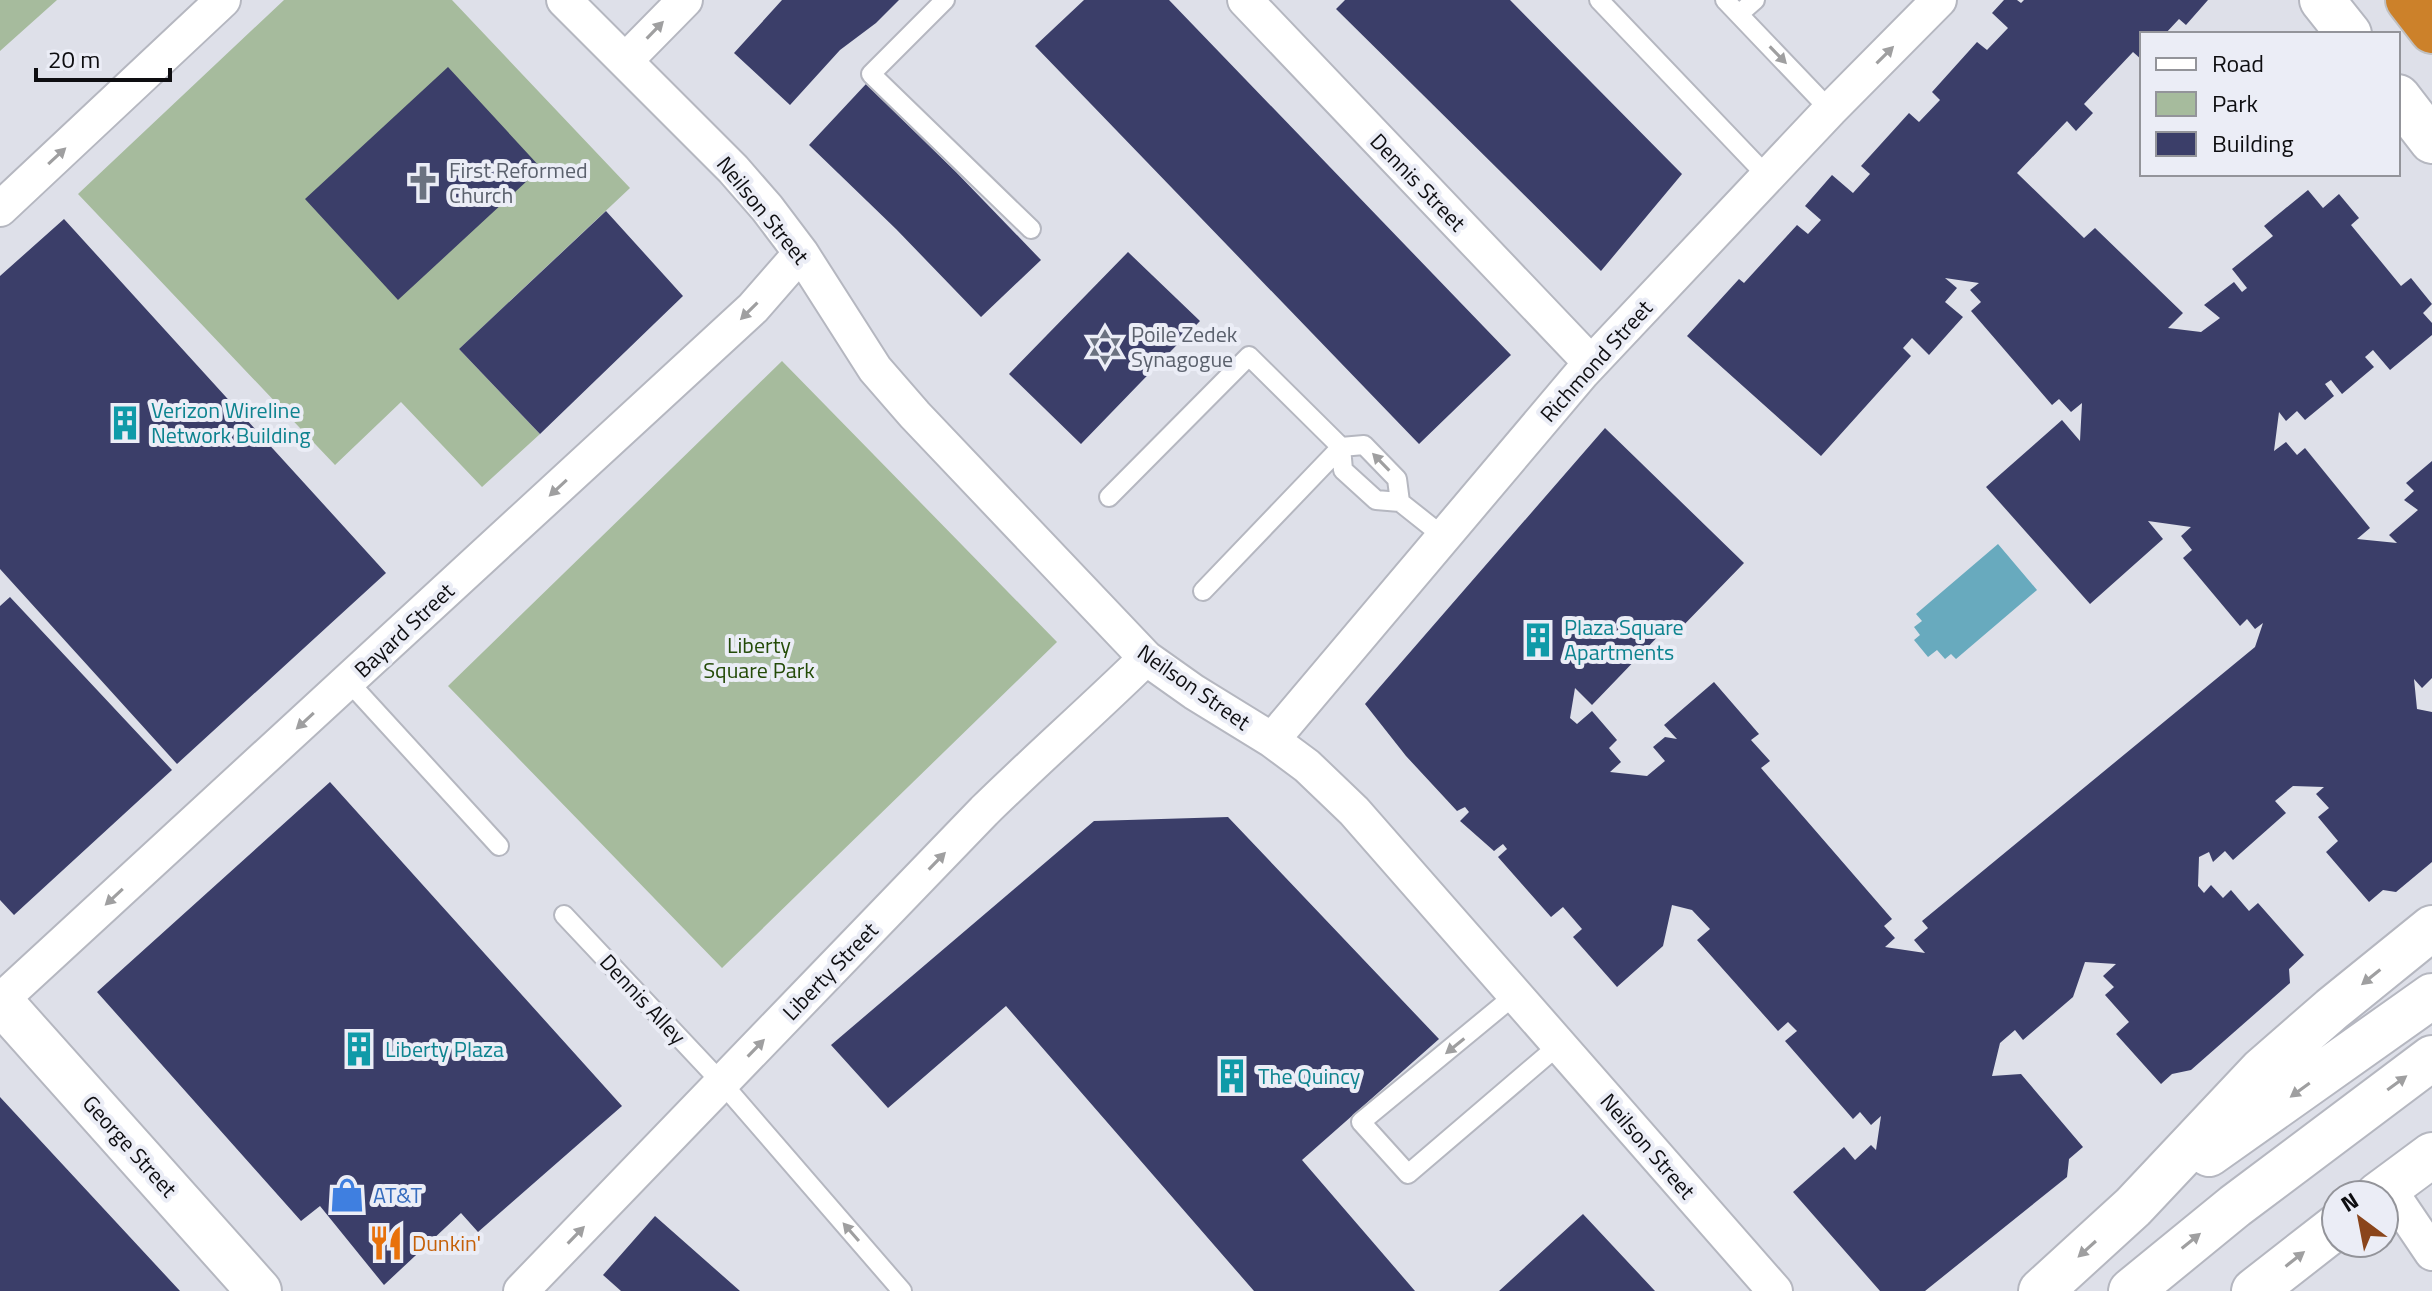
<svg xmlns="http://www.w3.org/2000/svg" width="2432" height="1291" font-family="'Titillium Web',sans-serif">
<rect width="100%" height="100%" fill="#dee0e9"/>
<!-- green -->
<path fill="#a6bb9d" d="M0,0H57L0,51Z
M284,0H452L630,188L459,349L540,434L482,487L401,402L335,465L78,194Z
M782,361L1057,642L722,968L448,686Z"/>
<!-- water -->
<path fill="#68aabe" d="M1998,544L2037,590L1956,659L1951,654L1945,659L1937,650L1928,657L1914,640L1920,635L1914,627L1922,621L1916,614Z"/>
<!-- building -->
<path fill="#3b3e69" d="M782,0H899L876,23L840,50L790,105L734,53Z
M1084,0H1169L1511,355L1419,444L1035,46Z
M1345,0H1510L1682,174L1601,271L1336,9Z
M2004,0H2017L2021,3L2024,0H2208L2186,25L2179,19L2165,34H2142V60L2133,52L2084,104L2093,113L2076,131L2067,121L2017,173L2084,238L2095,228L2183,313L2168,328L2201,332L2220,318L2204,305L2234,282L2242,292L2247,288L2232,269L2273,236L2264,226L2308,190L2323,208L2339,194L2359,218L2351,225L2401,286L2411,278L2432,304L2423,313L2432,323V335L2390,370L2373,350L2365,357L2374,367L2342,394L2331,380L2325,384L2334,396L2305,420L2297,411L2286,421L2279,412L2274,451L2286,442L2297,455L2305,448L2370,528L2357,539L2397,543L2389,535L2418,510L2404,500L2414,491L2406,483L2432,461V678L2422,688L2414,679L2417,709L2432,712V862L2396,892L2383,890L2369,902L2326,852L2338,841L2318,817L2329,808L2316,794L2324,787L2293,786L2275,801L2286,813L2233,860L2225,851L2213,862L2209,852L2199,857L2198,886L2204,893L2211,885L2223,898L2231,890L2249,911L2258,903L2304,955L2289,969L2290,983L2191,1070L2172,1074L2161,1084L2116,1034L2129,1022L2105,995L2114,987L2103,976L2116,964L2085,962L2073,997L2023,1040L2015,1030L2000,1043L1992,1076L2021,1074L2083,1147L2069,1159L2067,1177L1925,1291H1880L1793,1192L1844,1147L1855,1160L1871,1145L1876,1150L1881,1116L1871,1125L1860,1112L1853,1119L1785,1041L1797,1031L1788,1022L1778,1031L1697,940L1710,929L1692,910L1672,905L1663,946L1617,987L1573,937L1582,929L1563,907L1551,917L1498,857L1507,849L1503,844L1494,851L1460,821L1469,812L1465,807L1457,811L1406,756L1365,704L1605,428L1744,563L1676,633L1668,626L1592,705L1575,688L1570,718L1577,724L1592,711L1617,740L1609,748L1621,762L1610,772L1647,776L1665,761L1653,747L1665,737L1677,739L1664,725L1714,682L1759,734L1751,740L1770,761L1761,768L1892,919L1884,926L1895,938L1885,947L1925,953L1914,940L1928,928L1922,921L2255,647L2263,623L2255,629L2247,619L2240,626L2183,558L2192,550L2181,536L2191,527L2148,521L2163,539L2090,604L1986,487L2062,420L2080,441L2082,403L2071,412L2059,399L2052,405L1971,311L1981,302L1970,290L1979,283L1945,278L1957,288L1945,302L1963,317L1929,355L1912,338L1903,348L1911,356L1821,456L1687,336L1739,279L1744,283L1797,225L1808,234L1821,220L1805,206L1832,175L1853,193L1870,174L1861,166L1909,113L1919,122L1940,100L1932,92L1977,42L1987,50L2008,28L1992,13Z
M448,67L541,168L398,300L305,199Z
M866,84L956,172L1041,260L981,317L896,229L809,145Z
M606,211L683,296L540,434L459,349Z
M64,219L386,573L177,764L0,569V276Z
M1128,252L1200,321L1081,444L1009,374Z
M10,597L172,770L14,915L0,900V606Z
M330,782L622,1106L478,1232L461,1213L384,1285L320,1206L301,1221L97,992Z
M1228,817L1439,1039L1302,1160L1415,1291H1254L1006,1006L888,1108L831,1045L1094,821Z
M0,1097L180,1291H0Z
M1583,1214L1655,1291H1499Z
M655,1216L740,1291H621L603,1275Z"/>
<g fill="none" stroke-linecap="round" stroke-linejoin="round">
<!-- service casing -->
<g stroke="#b5b7c0" stroke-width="22">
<path id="service" d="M945,0L871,74L1031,229
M1599,0L1767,176
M1725,0L1830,110
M1739,14L1755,0
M1109,497L1249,356L1341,447L1343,470L1376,500L1400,502L1444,537
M1203,591L1341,447L1364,445L1397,479L1400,502
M348,681L499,846
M564,915L722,1083L902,1291
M1515,995L1361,1122L1408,1174L1559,1045"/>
</g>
<!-- minor casing -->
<g stroke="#b5b7c0" stroke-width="38">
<path id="minor" d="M564,0L733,169L767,208L801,253L875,369L915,415L1146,658L1194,692L1272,740L1307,766L1354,811L1775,1291
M1245,0L1591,363
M625,61L685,0
M0,209L223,0
M1272,740L1582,373L1830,110L1939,0
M0,1001L753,308L801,253
M2388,1188L2432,1253
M521,1291L984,811C1037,759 1093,710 1146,658"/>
</g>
<!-- tertiary casing -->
<g stroke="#b5b7c0" stroke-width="48">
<path id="tertiary" d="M0,1001L259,1291"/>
</g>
<!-- secondary casing -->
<g stroke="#b5b7c0" stroke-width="48">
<path id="secondary" d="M2322,0L2349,34
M2398,97L2432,141
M2209,1154L2432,996
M2378,1195L2432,1155
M2041,1291L2133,1207L2262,1070L2332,1009L2432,928
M2131,1291L2235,1206L2432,1058
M2254,1291L2336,1227"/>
</g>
<!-- motorway casing -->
<g stroke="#c0c0c1" stroke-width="48">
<path id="motorway" d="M2408,0L2432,31"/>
</g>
<!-- service -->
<use href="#service" stroke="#fff" stroke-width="18"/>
<!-- minor -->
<use href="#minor" stroke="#fff" stroke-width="34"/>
<!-- tertiary -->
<use href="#tertiary" stroke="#fff" stroke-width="44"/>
<!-- secondary -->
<use href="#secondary" stroke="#fff" stroke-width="44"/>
<!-- motorway -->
<use href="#motorway" stroke="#cc812a" stroke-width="44"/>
</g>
<!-- one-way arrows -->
<defs><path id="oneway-solid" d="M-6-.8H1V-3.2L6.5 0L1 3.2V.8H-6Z" transform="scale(2)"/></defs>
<g fill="#9f9fa0">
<use href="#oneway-solid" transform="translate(655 30) rotate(-46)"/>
<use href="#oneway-solid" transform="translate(1778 55) rotate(46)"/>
<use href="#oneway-solid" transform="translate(1885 55) rotate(-45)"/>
<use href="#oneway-solid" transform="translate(57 156) rotate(-43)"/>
<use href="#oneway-solid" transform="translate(749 311) rotate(135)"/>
<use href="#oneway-solid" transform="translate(1381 462) rotate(-134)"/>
<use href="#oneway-solid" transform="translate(558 488) rotate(137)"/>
<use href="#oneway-solid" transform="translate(305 721) rotate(137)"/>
<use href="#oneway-solid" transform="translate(937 861) rotate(-46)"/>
<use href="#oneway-solid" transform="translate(114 897) rotate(137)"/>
<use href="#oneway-solid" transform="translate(2371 977) rotate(141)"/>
<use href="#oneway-solid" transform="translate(1455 1046) rotate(141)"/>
<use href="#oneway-solid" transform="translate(756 1048) rotate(-46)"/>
<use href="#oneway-solid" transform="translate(2397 1083) rotate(-36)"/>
<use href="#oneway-solid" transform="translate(2300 1090) rotate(144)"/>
<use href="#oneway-solid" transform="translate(851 1232) rotate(-131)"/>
<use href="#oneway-solid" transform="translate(576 1235) rotate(-46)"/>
<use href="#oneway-solid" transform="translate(2191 1241) rotate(-39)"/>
<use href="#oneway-solid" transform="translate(2087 1249) rotate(138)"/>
<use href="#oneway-solid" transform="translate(2295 1259) rotate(-38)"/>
</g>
<!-- icons -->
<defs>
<g id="church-bare" transform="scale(2.76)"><path d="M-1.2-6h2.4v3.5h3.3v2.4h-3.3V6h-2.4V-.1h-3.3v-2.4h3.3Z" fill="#6b7280" stroke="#ebedf6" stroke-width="2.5" paint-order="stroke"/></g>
<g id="synagogue-bare" transform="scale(2.76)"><path d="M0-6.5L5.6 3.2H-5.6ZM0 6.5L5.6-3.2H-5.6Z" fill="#6b7280" stroke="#ebedf6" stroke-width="2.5" paint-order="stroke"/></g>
<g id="building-bare" transform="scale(2.76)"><path d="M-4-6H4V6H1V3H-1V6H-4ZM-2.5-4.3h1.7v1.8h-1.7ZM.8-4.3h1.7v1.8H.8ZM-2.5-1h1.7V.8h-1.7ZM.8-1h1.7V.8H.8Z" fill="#0f9aa8" stroke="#ebedf6" stroke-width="2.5" paint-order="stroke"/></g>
<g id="shop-bare" transform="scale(2.76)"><path d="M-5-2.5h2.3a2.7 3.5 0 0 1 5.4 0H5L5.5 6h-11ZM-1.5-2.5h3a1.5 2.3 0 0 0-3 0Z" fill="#3f7fe0" stroke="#ebedf6" stroke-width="2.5" paint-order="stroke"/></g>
<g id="restaurant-bare" transform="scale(2.76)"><path d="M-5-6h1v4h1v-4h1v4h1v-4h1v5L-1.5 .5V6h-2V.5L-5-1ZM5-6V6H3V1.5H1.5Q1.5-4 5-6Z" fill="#e8710a" stroke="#ebedf6" stroke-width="2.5" paint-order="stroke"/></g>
</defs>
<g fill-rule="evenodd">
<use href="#church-bare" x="423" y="183"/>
<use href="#synagogue-bare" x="1105" y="347"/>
<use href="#building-bare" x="125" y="423"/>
<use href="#building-bare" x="1538" y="640"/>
<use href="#building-bare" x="359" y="1049"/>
<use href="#building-bare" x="1232" y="1076"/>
<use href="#shop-bare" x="347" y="1195"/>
<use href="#restaurant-bare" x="386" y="1243"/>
</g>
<g text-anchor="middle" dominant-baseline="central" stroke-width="8" stroke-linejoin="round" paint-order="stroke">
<!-- worship labels -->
<g font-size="22" fill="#5b616d" stroke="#ebedf6" text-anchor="start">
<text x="449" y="170">First Reformed<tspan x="449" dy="25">Church</tspan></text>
<text x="1131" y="334">Poile Zedek<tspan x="1131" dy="25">Synagogue</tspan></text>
</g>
<!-- street labels -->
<g font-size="22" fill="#0e0e11" stroke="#ebedf6">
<text transform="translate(1418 182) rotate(46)">Dennis Street</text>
<text transform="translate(763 210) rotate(51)">Neilson Street</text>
<text transform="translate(1596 361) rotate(-48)">Richmond Street</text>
<text transform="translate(404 630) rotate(-43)">Bayard Street</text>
<text transform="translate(1194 687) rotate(35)">Neilson Street</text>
<text transform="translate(830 971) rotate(-46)">Liberty Street</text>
<text transform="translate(643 999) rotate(47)">Dennis Alley</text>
<text transform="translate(130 1146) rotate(48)">George Street</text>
<text transform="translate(1648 1146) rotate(49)">Neilson Street</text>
</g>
<!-- culture labels -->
<g font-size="22" fill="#0d838f" stroke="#ebedf6" text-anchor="start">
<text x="151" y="410">Verizon Wireline<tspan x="151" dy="25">Network Building</tspan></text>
<text x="1564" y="627">Plaza Square<tspan x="1564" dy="25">Apartments</tspan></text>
<text x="385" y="1049">Liberty Plaza</text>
<text x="1258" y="1076">The Quincy</text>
</g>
<!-- park labels -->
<g font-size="22" fill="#244b08" stroke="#ebedf6">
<text x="759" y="645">Liberty<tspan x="759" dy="25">Square Park</tspan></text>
</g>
<!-- shop labels -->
<g font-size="22" fill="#366cbe" stroke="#ebedf6" text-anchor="start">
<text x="373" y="1195">AT&amp;T</text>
</g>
<!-- food labels -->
<g font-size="22" fill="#c56008" stroke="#ebedf6" text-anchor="start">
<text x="412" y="1243">Dunkin'</text>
</g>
</g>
<!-- legend -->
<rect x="2140" y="32" width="260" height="144" fill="#ebedf6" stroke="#93949a" stroke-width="2"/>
<rect x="2156" y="58" width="40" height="12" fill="#ffffff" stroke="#93949a" stroke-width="2"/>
<text x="2212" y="72" font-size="24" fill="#0e0e11">Road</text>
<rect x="2156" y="92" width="40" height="24" fill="#a6bb9d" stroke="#93949a" stroke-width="2"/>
<text x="2212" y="112" font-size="24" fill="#0e0e11">Park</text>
<rect x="2156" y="132" width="40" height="24" fill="#3b3e69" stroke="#93949a" stroke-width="2"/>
<text x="2212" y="152" font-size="24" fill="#0e0e11">Building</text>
<!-- north arrow -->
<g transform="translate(2360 1219) rotate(328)"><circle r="38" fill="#ebedf6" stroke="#93949a" stroke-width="2"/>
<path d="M0-6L14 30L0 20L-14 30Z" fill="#8a451b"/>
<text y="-12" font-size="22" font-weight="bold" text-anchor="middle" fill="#0e0e11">N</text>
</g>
<!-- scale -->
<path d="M36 68v12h134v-12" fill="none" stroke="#0e0e11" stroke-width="4"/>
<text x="48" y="68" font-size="24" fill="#0e0e11" stroke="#ebedf6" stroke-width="6" paint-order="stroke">20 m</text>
</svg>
